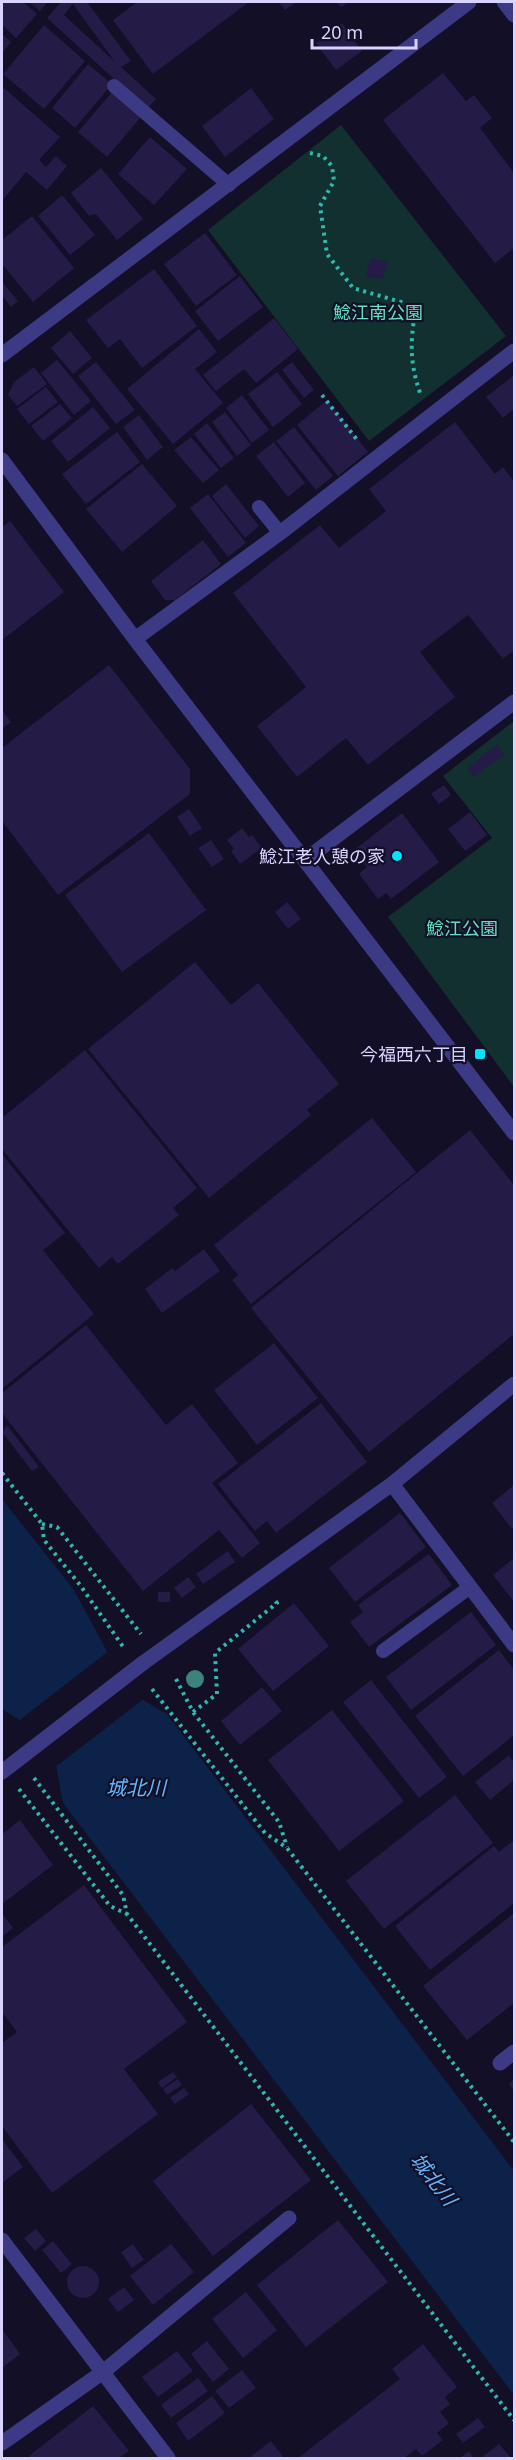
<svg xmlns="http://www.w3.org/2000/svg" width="516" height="2460" font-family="'Noto Sans','Noto Sans JP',sans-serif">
<rect width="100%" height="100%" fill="#130f26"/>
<!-- green -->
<path fill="#12302f" d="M341,125L506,336L369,441L208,230Z
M514,721V1087L388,917L492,838L443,776Z"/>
<!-- water -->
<path fill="#0c2248" d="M2,1499L74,1590L109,1655L143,1700L167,1714L514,2171V2395L63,1803L56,1765L21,1721L2,1709Z"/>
<!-- pier -->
<path fill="#130f26" d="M110,1650L145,1698L54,1768L17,1722Z"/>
<!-- building -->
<path fill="#241b47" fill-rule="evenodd" d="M2,2H23L37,14L16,38L2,25Z
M29,2H48L40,11Z
M61,2H87L131,61L121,67L156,99L147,109L47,18ZM73,4L115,62L64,15Z
M137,2H249L153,74L113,20Z
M278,2H297L285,10Z
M336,2H349L341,7Z
M342,23L362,51L336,70L316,43Z
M44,25L85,61L44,109L3,74Z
M2,34L11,42L2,53Z
M88,64L112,84L75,128L52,108Z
M443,73L466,101L474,95L492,118L480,128L514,173V248L495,263L383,120Z
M4,88L60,137L39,160L46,167L56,156L67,166L47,190L26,172L2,201V90Z
M251,88L274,119L225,157L202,126Z
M112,92L141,117L107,157L78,132Z
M150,137L187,169L154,205L118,174Z
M101,168L143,219L117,240L96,214L89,216L71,193Z
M62,195L95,235L70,255L38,216Z
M32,216L74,268L33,302L2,264V240Z
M205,233L237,275L196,306L164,264Z
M370,258L388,262L383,279L366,276Z
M154,269L197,326L142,368L120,339L108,348L86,320Z
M240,276L263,307L218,341L195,311Z
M3,283L18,301L11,307L2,295Z
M274,318L298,349L256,383L244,369L216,391L203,375Z
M199,329L217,352L195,369L223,403L173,444L127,389Z
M70,331L92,358L73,374L51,348Z
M57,360L91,401L74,415L41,373Z
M96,362L135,410L116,424L78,376Z
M292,362L314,390L304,398L282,370Z
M34,367L47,384L17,406L8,395L14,382Z
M277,372L302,404L273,427L248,394Z
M514,375V409L503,418L486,397Z
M46,387L58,402L29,424L17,409Z
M242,395L269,430L252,443L226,408Z
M327,400L368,452L338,476L297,425Z
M60,404L72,418L43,441L31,426Z
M93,407L110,428L68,462L51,441Z
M225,412L251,445L237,456L212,422Z
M139,415L163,447L147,460L123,427Z
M455,422L495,474L503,467L514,482V650L503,659L468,615L420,652L455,697L368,765L346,738L297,777L257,726L306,687L233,593L320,525L339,548L386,511L369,489Z
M207,423L234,458L221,468L194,434Z
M294,427L333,476L316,490L276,441Z
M117,432L140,462L86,504L62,474Z
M191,437L219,470L203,483L174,450Z
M274,442L305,483L288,497L256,456Z
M142,464L177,506L122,552L86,509Z
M226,484L259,526L245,538L212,496Z
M208,494L246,543L228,557L190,508Z
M10,521L64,592L2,640V527Z
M203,540L221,564L175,600H165L151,581Z
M109,665L190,769V794L58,895L2,821V748Z
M2,710L11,722L2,729Z
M497,745L504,755L474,777L467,768Z
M444,785L451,795L439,804L431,794Z
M189,809L202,828L190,836L177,817Z
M470,812L487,835L465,851L448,829Z
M402,813L439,862L391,899L386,893L378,899L359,874L367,867L354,850Z
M242,828L249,837L252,835L262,848L240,864L231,851L234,849L227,840Z
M149,833L206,910L122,972L65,895Z
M211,840L224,859L212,867L198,848Z
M287,902L301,919L288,929L275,912Z
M195,962L231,1005L258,983L339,1084L307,1110L311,1115L209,1198L88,1049Z
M85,1050L197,1188L173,1208L179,1215L118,1264L112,1257L99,1268L2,1149V1118Z
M372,1118L416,1172L251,1304L232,1280L238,1275L214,1245Z
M470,1130L514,1185V1334L369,1452L251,1308Z
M2,1154L65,1233L43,1250L94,1314L2,1389Z
M204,1249L220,1271L162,1313L145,1289L172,1268L175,1271Z
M86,1325L166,1425L192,1404L238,1463L212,1483L260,1543L242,1558L219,1530L143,1591L2,1413V1393Z
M274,1343L318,1398L257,1445L214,1390Z
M321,1403L367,1462L276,1533L267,1521L255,1531L218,1484Z
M7,1425L39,1467L32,1471L2,1432Z
M514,1485V1527L512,1529L492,1503Z
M400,1513L426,1547L355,1602L329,1568Z
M228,1551L235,1562L203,1584L196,1574Z
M429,1554L452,1585L369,1647L350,1622L363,1612L358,1605Z
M514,1558V1602L493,1575Z
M188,1577L196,1587L182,1598L174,1588Z
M158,1592H170V1602H158Z
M294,1603L329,1646L273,1691L238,1649Z
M471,1612L496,1645L411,1710L386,1677Z
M499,1650L514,1670V1735L463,1776L415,1716Z
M371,1680L447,1777L419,1798L343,1702Z
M262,1687L282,1711L240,1745L221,1721Z
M332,1710L404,1801L339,1851L268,1760Z
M509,1755L514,1763V1780L490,1800L475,1782Z
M455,1795L493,1843L384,1929L346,1881Z
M20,1820L53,1865L2,1904V1834Z
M514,1840V1903L430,1970L395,1926L494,1846L499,1852Z
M84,1885L187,2022L124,2069L158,2114L52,2193L2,2126V2043L17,2032L2,2012V1947Z
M2,1913L13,1928L2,1937Z
M514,1913V2003L467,2040L423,1986Z
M173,2072L177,2077L162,2088L158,2082Z
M178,2079L182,2085L167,2095L163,2089Z
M514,2079V2091L509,2084Z
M184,2088L189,2094L175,2104L170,2098Z
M251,2104L311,2180L213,2256L153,2181Z
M2,2139L23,2167L2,2183Z
M338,2220L388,2282L306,2347L257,2285Z
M36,2229L46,2241L35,2251L24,2238Z
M53,2241L72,2264L61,2273L42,2250Z
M133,2244L144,2260L132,2268L121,2252Z
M171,2244L194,2272L153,2305L130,2276Z
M67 2282a16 16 0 1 1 32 0a16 16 0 1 1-32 0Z
M124,2287L134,2300L118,2312L108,2299Z
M246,2292L277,2330L243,2358L212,2319Z
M2,2329L20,2354L2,2368Z
M207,2341L229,2369L213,2382L191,2354Z
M423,2344L457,2387L445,2397L450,2404L440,2412L449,2423L437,2433L443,2440L422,2456L416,2449L404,2458H298L400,2379L392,2369Z
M177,2351L193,2371L158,2397L142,2377Z
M242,2370L256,2388L229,2408L215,2391Z
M198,2378L208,2391L171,2418L161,2405Z
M212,2396L225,2413L188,2441L176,2423Z
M93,2406L129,2451L119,2458H31L29,2456Z
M478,2418L485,2427L463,2443L456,2434Z
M271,2441L284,2458H249Z
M499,2444L511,2458H481Z
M469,2451L473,2457L460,2458Z"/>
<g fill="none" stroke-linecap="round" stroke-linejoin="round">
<!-- path -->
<path stroke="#2fb8b0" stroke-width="4" stroke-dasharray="3 4.5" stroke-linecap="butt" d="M310,153L323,156L332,166L334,181L320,206L327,254L353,288L401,302L415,313C410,344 410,363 420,393
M322,395L358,441
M2,1473L42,1524L44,1540L80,1585L124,1648
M42,1524L57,1527L141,1634
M176,1679L193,1712L279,1822L287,1847
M152,1689L265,1833L287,1848L514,2142
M193,1712L217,1694L215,1653L277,1603L273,1598
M34,1778L123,1895L127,1914L514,2420
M19,1789L110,1906L127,1914"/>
<!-- service -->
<path stroke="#3d3a85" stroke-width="14" d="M114,86L229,185
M259,507L280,533
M383,1651L470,1587"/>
<!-- minor -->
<path stroke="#3d3a85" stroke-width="15" d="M504,2L514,15
M2,355L469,2
M2,460L135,639L514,1133
M135,639L280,533L514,351
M305,860L514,702
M392,1484L514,1645
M143,1663L392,1484L514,1384
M500,2063L514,2052
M2,2240L168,2458
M2,2443L103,2372L289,2218"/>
<!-- minor-bridge -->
<path stroke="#3d3a85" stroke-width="15" d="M2,1772L143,1663"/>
</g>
<!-- trees -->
<circle fill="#3d827b" cx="195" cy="1679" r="9"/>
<!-- markers -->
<g fill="#00e5ff" stroke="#130f26" stroke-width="2">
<circle cx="397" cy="856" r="6"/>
<rect x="474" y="1048" width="12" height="12" rx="3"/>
</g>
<g text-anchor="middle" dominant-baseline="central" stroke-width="4.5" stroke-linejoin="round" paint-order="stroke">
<!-- park labels -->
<g font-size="18" fill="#5fe0c0" stroke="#130f26">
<text x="378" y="312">鯰江南公園</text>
<text x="462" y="928">鯰江公園</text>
</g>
<!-- poi labels -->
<g font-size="18" fill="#d9d4ff" stroke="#130f26" text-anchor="end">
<text x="385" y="856">鯰江老人憩の家</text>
<text x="468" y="1054">今福西六丁目</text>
</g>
<!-- water labels -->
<g font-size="20" font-style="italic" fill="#62b6ff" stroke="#130f26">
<text x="136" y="1787">城北川</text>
<text transform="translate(434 2179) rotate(52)">城北川</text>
</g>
</g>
<!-- border -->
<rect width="516" height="2460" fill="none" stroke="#d9d4ff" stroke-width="6"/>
<!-- scale -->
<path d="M312 39v9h104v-9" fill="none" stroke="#d9d4ff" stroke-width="3"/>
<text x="321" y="39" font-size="18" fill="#d9d4ff" stroke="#130f26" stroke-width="4.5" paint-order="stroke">20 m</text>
</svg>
